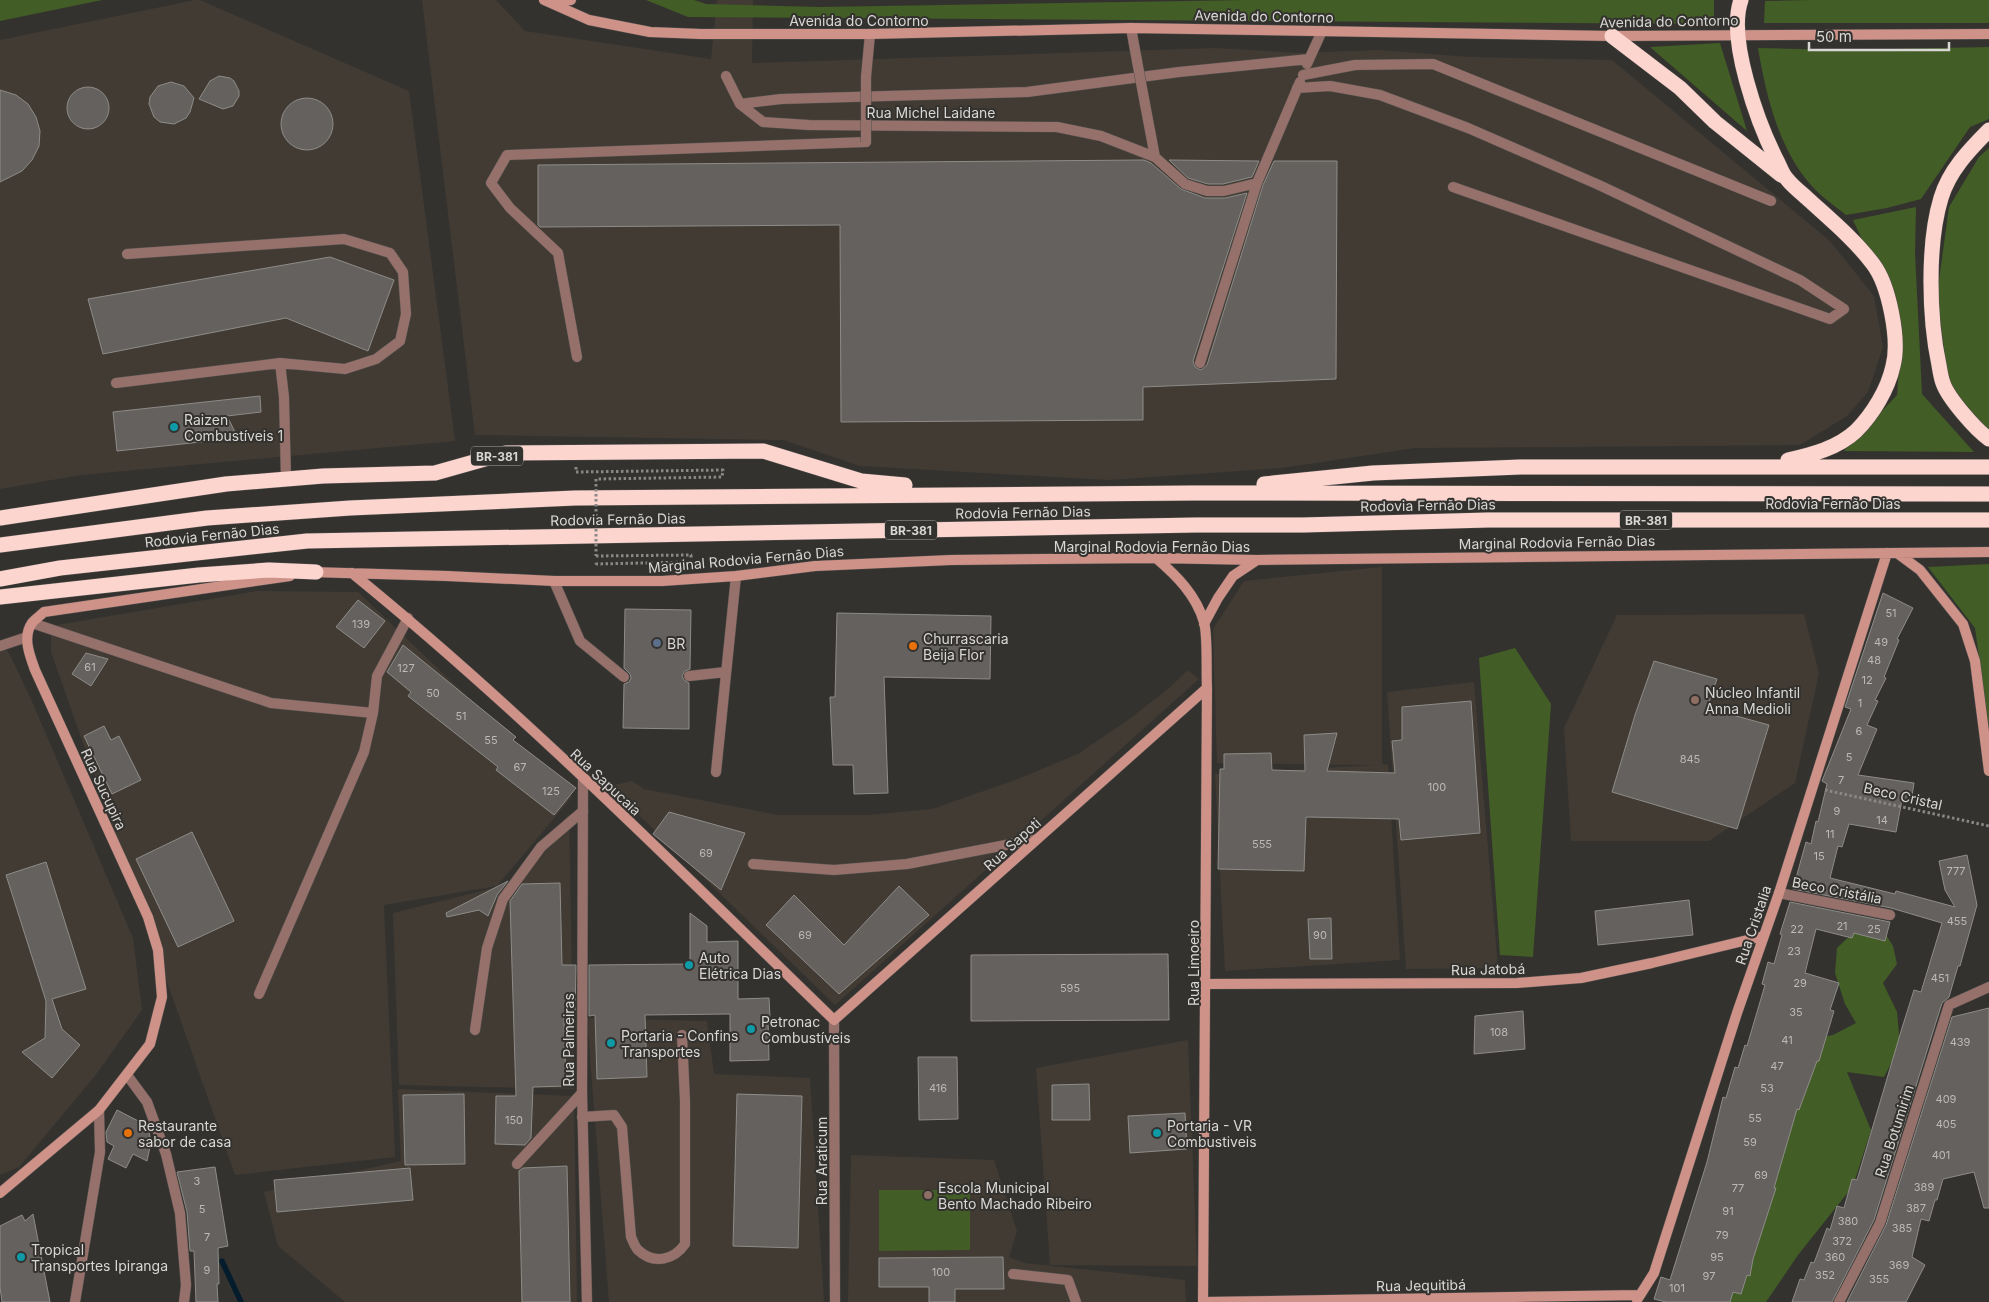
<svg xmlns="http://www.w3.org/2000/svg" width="1989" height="1302" font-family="Inter,sans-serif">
<rect width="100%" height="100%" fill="#34322f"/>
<!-- built -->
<path fill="#413b33" d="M195,0H200L409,91L455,441L81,475L0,489V40Z
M422,0H496L525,31L711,59L717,0H753L752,63L1216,48L1299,53L1380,50L1469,57L1612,60L1830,241L1874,296L1883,347L1868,392L1847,416L1800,445L1415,448L1282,468L1109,480L860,466L783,440L475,435Z
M1382,567V764L1388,765L1400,960L1225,971L1215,774L1374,765L1217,763L1213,629L1244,581Z
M257,591L358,592L572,797L497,886L384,905L395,1157L235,1175L51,652V626Z
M1804,614L1819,673L1795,783L1709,841H1571L1564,728L1617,615Z
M0,641L10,655L31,699L133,938L142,1010L95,1076L19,1167L0,1175Z
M1188,670L1199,679L835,1005L609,786L632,781L644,789L778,815H868L932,809L1018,779L1078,754L1131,718L1169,688Z
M1474,682L1498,968L1406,969L1387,692Z
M569,814L574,1089L399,1085L393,913L498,887L511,880Z
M587,1018L707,1021L714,1074L810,1078L824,1302H609Z
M1188,1040L1197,1266L1050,1265L1036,1068Z
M398,1089L574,1096L577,1302H345L278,1246L264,1192L401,1161Z
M851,1155L994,1160L1017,1231L1009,1257L1024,1263L1185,1280L1186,1302H848Z"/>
<!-- green -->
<path fill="#425d25" d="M0,0H102L0,21Z
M646,0H694L706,4L820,7L1245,0H1714V24L688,17Z
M1811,0H1989V23H1764L1765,1Z
M1720,43L1747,131L1650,47Z
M1989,47V119L1970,127L1921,199L1887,208L1846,215C1834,205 1820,196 1810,184C1778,147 1766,95 1758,48L1842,50Z
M1989,148V430L1977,425L1948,379L1937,295L1949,207L1979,157Z
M1916,207L1915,253L1922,394L1974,452L1844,451L1897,395L1902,326L1853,220Z
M1989,564V728L1975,628L1928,567Z
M1515,648L1551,704L1533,957L1500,955L1479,658Z
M1857,929L1883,930L1893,946L1897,964L1883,983L1897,1012L1900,1046L1884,1077L1847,1072L1871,1130L1853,1186L1798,1255L1766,1302H1727L1817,1038L1833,1035L1856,1023L1845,1004L1835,973L1837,948Z
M879,1190H970V1250L879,1251Z"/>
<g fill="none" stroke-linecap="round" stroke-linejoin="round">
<!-- stream -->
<path stroke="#041c2c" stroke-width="5.5" d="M222,1261L241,1302"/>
</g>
<!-- building -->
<path fill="#64615e" stroke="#8e8c88" d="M219,76L230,78L234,81L239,91V96L233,106L223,109L199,99L210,81Z
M171,82L184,86L194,98L190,112L186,118L174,124L160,122L154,117L149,104L150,97L158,86Z
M67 108a21 21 0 1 1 42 0a21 21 0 1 1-42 0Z
M0,90L16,95L28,104L36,117L40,131L39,146L32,160L22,171L0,182Z
M281 124a26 26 0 1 1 52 0a26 26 0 1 1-52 0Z
M1144,160L1151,163L1181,189L1205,198H1225L1247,193L1193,361L1195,367L1201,370L1207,365L1263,185L1274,161H1337L1336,379L1143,387V420L841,422L840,225L540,227L538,225V165Z
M1169,160L1259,161L1252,177L1223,184H1208L1188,178Z
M330,257L394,280L368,351L286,318L103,354L88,299Z
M260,396L261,412L227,416L238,438L117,451L113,412Z
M1883,593L1913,608L1897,639L1899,640L1884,677L1886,678L1875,700L1878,701L1867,725L1877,729L1858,775L1914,783L1911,802L1902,800L1896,832L1849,824L1842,847L1838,846L1830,878L1895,894L1896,891L1955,907L1945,890L1939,861L1967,855L1977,905L1960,966H1958L1949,997L1942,1003L1874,1220L1832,1302H1792L1800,1279L1804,1280L1811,1262L1814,1263L1827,1228L1830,1230L1837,1206L1844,1208L1852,1179L1857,1180L1902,1028L1914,990L1921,992L1942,923L1891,908L1793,889L1806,842L1811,844L1816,821L1818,822L1827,784L1822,781L1851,709L1845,707Z
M358,600L385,621L364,648L336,627Z
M625,609L691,610L690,669L685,671L682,676L684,680L689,683V729L623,728L624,684L629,682L631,678L630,674L624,668Z
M837,613L991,616L990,679L884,677L888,793L854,794L853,765H833L830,697H835Z
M403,645L516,737L513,740L576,788L554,815L496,770L498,767L408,696L411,692L387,672Z
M86,653L108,659L91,686L72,674Z
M1654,661L1717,679L1707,708L1769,725L1737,829L1612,792L1635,715Z
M1471,701L1480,833L1401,840L1399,819L1306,817L1304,871L1218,869L1220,769H1224V754L1271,753L1272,770L1305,771L1304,735L1337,733L1327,771L1395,773L1392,741L1402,740V707Z
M104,726L111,740L119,736L141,780L112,794L84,736Z
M669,812L745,833L721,890L653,834Z
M192,832L234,921L178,947L136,859Z
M46,862L86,989L52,999L62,1029L80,1045L52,1078L22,1052L45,1038L46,1001L6,875Z
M508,881L497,895L488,916L479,910L447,917L446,913Z
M560,883L562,965H576L575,1017L564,1018L566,1086L533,1087L531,1138L525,1145L495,1144L496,1096H516L510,901L522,884Z
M899,886L929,915L839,994L766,925L794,895L844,945Z
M1689,900L1693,935L1598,945L1595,911Z
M1790,902L1890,922L1885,941L1854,933L1852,938L1816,929L1805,973L1839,983L1830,1010L1834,1011L1819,1061H1817L1799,1110L1797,1109L1774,1188H1776L1753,1259L1750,1276L1747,1275L1741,1294L1733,1292L1730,1302H1666L1654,1299L1661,1277L1670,1280L1707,1162L1723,1097L1726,1098L1735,1067L1738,1068L1745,1045L1747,1046L1765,985L1762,984L1768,962L1774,964L1782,935L1780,934Z
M690,913L707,926V942L738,941V999L769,998L770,1017H768L769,1060L730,1061V1014L645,1015L647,1077L597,1079L595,1015L589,1016V965L690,964Z
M1331,918L1332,959H1310L1308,919Z
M1168,954L1169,1020L971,1021V955Z
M1989,1008V1208H1984L1974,1172L1943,1179L1937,1200H1935L1929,1221L1921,1219L1912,1257L1925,1265L1906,1302H1847L1886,1225L1952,1017Z
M1523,1011L1525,1049L1474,1054L1475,1016Z
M918,1057H957L958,1119L919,1120Z
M1089,1084L1090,1120H1052V1085Z
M464,1094L465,1164L405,1165L403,1095Z
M737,1094L802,1096L798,1248L733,1246Z
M117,1110L148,1126L151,1142L147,1161L133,1154L126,1168L108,1159L114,1146L107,1142L106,1132Z
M1185,1113L1187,1149L1130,1153L1128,1116Z
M567,1166L570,1302H522L519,1171L523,1168Z
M215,1167L228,1246L218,1248L219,1284H217L218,1302H196L194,1251H190L187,1212L177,1172Z
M410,1168L413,1200L277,1212L274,1180Z
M33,1214L50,1302H2L0,1287V1226L22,1215L25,1221Z
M1003,1257L1004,1289H955V1302H929V1287H879V1258Z"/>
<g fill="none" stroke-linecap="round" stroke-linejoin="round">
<!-- lane casing -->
<g stroke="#52504d" stroke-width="11">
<path id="lane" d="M1131,28L1137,61
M1307,64L1322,31
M1303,75L1355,65L1433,64L1771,201
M726,76L740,104L763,122L809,125L1057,127L1101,136L1155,157
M866,77L870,34
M1297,88L1330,86L1380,95L1468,128L1599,185L1800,280L1844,309L1830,319L1453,187
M740,104L781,99L1027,92L1179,72L1309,59
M1145,104L1155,157L1185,184L1207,191H1224L1257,183L1300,82
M127,254L344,239L390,253L403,272L406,314L400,341L376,359L345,369L280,363
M577,357L558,253L510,208L491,183L507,155L866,142
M1200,363L1257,183
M116,383L280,363L284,397L286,479
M554,581L580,641L624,677
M32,623L271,703L373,713
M0,646L27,637
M689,676L726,672
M716,772L736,576
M753,864L834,870L907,864L1037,839
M1779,893L1890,915
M259,994L364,752L373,713L377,676L408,618
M475,1030L487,948L503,899L541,847L583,811
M127,1075L147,1102L166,1154L180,1213L186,1285L184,1302
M582,1117L614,1115L622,1127L631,1237C633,1241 635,1247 638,1250C654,1265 674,1260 685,1244V1101L682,1035
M517,1164L582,1093
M1013,1274L1068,1280L1076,1302
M75,1302L100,1152L99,1110
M1839,1302L1880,1223L1949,1005L1989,987"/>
</g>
<!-- street casing -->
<g stroke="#52504d" stroke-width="11">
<path id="street" d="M583,778L582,1093L587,1302
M834,1020L835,1302"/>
</g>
<!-- secondary casing -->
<g stroke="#52504d" stroke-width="11">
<path id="secondary" d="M544,0L589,20L650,32L701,34H870L1131,28L1612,36L1989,34
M553,2L571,0
M1897,553L1920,570L1963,624L1975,661L1989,771
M1156,558C1177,576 1196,595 1204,622C1208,637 1206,670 1207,688L1203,1302L1640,1295
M311,572L447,576L554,581H662L736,576L815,566L951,560L1156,558L1257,560L1989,552
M352,573C522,711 677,868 834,1020L1207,688
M1204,624L1218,598L1233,576L1257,560
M1206,984L1517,983L1581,978L1652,963L1764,936
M0,1193L99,1110L150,1044L162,997L158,950L148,917L35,670C30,656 22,637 32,623C35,619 40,616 44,612L290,576
M1637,1300L1654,1273L1737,1013L1779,893L1887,553"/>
</g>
<!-- highway casing -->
<g stroke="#52504d" stroke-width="16">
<path id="highway" d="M1741,0C1727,39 1758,123 1776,159C1780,166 1782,174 1787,179C1793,187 1802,193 1809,200C1831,220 1855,240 1873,264C1889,285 1900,340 1893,366C1888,389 1873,414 1856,431C1838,448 1811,455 1788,460
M1612,36L1680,88L1715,122L1781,175
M1989,130C1969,150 1949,171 1941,198C1927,244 1929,318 1939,365C1940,371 1941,378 1943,383C1948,398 1976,430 1989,439
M1264,484L1373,473L1520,467H1989
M0,518L226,484L323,476L435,473L506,453L763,451L861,481L905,485
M0,545L207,518L350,508L575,498L1194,493L1989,494
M0,579L60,568L307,541L1196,525H1303L1488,520H1989
M0,597L199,575L269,570L316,572"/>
</g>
<!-- path -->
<path stroke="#8a8886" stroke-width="3" stroke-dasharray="2.5 2.5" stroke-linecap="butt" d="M576,467V472L723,470L722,477L596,479
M596,556L691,555V562L596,564V567
M1825,790L1989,826"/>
<!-- lane -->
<use href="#lane" stroke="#96706a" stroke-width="10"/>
<!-- street -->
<use href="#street" stroke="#96706a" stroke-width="10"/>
<!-- secondary -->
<use href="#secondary" stroke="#ce9288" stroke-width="10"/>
<!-- highway -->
<use href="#highway" stroke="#fcd5cf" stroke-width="15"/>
<!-- lane-bridge casing -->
<g stroke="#52504d" stroke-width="11" stroke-linecap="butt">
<path id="lane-bridge" d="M1137,61L1145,104
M866,142V77"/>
</g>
<!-- path-bridge -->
<path stroke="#8a8886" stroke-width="3" stroke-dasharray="2.5 2.5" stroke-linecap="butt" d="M596,479V556"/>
<!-- lane-bridge -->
<use href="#lane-bridge" stroke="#96706a" stroke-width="10"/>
</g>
<!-- markers -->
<g fill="#0f9aa8" stroke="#34322f" stroke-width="2">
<circle cx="174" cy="427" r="5"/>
<circle cx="689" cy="965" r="5"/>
<circle cx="751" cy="1029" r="5"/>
<circle cx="611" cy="1043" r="5"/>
<circle cx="1157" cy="1133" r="5"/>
<circle cx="21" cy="1257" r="5"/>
</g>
<circle fill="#5c6f8a" stroke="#34322f" stroke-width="2" cx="657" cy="643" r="5"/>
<g fill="#e8710a" stroke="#34322f" stroke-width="2">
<circle cx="913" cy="646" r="5"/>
<circle cx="128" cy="1133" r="5"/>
</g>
<g fill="#8d6e63" stroke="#34322f" stroke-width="2">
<circle cx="1695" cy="700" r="5"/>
<circle cx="928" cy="1195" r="5"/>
</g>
<g text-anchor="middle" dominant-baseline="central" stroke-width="4" stroke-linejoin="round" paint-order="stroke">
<!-- number labels -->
<g font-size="11" fill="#bcbab7">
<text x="1891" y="613">51</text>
<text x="361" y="624">139</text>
<text x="1881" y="642">49</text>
<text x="1874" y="660">48</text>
<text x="90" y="667">61</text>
<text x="406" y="668">127</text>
<text x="1867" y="680">12</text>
<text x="433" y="693">50</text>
<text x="1860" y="703">1</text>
<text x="461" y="716">51</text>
<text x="1859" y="731">6</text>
<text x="491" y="740">55</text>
<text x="1849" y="757">5</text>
<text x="1690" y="759">845</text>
<text x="520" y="767">67</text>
<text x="1841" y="780">7</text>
<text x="1437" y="787">100</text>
<text x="551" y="791">125</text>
<text x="1837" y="811">9</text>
<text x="1882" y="820">14</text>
<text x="1830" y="834">11</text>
<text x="1262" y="844">555</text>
<text x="706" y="853">69</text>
<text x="1819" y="856">15</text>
<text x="1956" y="871">777</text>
<text x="1957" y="921">455</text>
<text x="1842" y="926">21</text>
<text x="1797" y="929">22</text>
<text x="1874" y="929">25</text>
<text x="805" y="935">69</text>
<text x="1320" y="935">90</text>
<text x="1794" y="951">23</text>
<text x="1940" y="978">451</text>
<text x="1800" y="983">29</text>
<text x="1070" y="988">595</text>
<text x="1796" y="1012">35</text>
<text x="1499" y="1032">108</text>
<text x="1787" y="1040">41</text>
<text x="1960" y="1042">439</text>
<text x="1777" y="1066">47</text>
<text x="938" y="1088">416</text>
<text x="1767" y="1088">53</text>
<text x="1946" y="1099">409</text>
<text x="1755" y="1118">55</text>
<text x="514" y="1120">150</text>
<text x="1946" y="1124">405</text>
<text x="1750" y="1142">59</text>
<text x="1941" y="1155">401</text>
<text x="1761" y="1175">69</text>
<text x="197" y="1181">3</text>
<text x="1924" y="1187">389</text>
<text x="1738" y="1188">77</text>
<text x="1916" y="1208">387</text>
<text x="202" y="1209">5</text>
<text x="1728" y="1211">91</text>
<text x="1848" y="1221">380</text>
<text x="1902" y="1228">385</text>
<text x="1722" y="1235">79</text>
<text x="207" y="1237">7</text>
<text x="1842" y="1241">372</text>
<text x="1717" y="1257">95</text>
<text x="1835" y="1257">360</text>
<text x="1899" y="1265">369</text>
<text x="207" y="1270">9</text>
<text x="941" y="1272">100</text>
<text x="1825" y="1275">352</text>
<text x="1709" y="1276">97</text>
<text x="1879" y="1279">355</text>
<text x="1677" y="1288">101</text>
</g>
<!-- shield labels -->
<g fill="#34322f" stroke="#a8a6a3" stroke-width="1">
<rect x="471" y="446.5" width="52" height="19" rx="4"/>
<rect x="1620" y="510.5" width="52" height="19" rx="4"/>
<rect x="885" y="520.5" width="52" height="19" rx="4"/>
</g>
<g font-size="12" font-weight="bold" fill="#d9d7d5">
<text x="497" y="456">BR-381</text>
<text x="1646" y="520">BR-381</text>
<text x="911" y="530">BR-381</text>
</g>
<!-- street labels -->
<g font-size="14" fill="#d9d7d5" stroke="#34322f">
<text transform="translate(1264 16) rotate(1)">Avenida do Contorno</text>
<text x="859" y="20">Avenida do Contorno</text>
<text transform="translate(1669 21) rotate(-1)">Avenida do Contorno</text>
<text x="931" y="112">Rua Michel Laidane</text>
<text x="1833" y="503">Rodovia Fernão Dias</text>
<text transform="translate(1428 505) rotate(-1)">Rodovia Fernão Dias</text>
<text transform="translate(1023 512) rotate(-1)">Rodovia Fernão Dias</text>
<text transform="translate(618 519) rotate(-1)">Rodovia Fernão Dias</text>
<text transform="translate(212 535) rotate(-6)">Rodovia Fernão Dias</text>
<text transform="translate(1557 542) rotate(-1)">Marginal Rodovia Fernão Dias</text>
<text x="1152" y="546">Marginal Rodovia Fernão Dias</text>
<text transform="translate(746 559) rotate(-5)">Marginal Rodovia Fernão Dias</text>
<text transform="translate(606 782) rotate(43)">Rua Sapucaia</text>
<text transform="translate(104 789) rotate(65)">Rua Sucupira</text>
<text transform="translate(1903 796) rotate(13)">Beco Cristal</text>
<text transform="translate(1012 844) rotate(-42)">Rua Sapoti</text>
<text transform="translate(1837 890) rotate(11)">Beco Cristália</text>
<text transform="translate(1753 925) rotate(-71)">Rua Cristalia</text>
<text transform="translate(1193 963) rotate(-90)">Rua Limoeiro</text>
<text transform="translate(1488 969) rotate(-1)">Rua Jatobá</text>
<text transform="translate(568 1040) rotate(-90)">Rua Palmeiras</text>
<text transform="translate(1894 1131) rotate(-72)">Rua Botumirim</text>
<text transform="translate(821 1161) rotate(-90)">Rua Araticum</text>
<text transform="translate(1421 1285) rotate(-1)">Rua Jequitibá</text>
</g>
<!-- poi labels -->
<g font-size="14" fill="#d9d7d5" stroke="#34322f" text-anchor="start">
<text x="184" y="419">Raizen<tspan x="184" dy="16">Combustíveis 1</tspan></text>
<text x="923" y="638">Churrascaria<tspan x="923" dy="16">Beija Flor</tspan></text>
<text x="667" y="643">BR</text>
<text x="1705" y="692">Núcleo Infantil<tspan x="1705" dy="16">Anna Medioli</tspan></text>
<text x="699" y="957">Auto<tspan x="699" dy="16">Elétrica Dias</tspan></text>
<text x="761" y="1021">Petronac<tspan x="761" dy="16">Combustíveis</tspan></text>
<text x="621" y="1035">Portaria - Confins<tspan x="621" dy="16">Transportes</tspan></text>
<text x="138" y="1125">Restaurante<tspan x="138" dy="16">sabor de casa</tspan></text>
<text x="1167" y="1125">Portaria - VR<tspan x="1167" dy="16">Combustiveis</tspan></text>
<text x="938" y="1187">Escola Municipal<tspan x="938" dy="16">Bento Machado Ribeiro</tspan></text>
<text x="31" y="1249">Tropical<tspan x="31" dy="16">Transportes Ipiranga</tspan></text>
</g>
</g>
<!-- scale -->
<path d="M1809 42v8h140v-8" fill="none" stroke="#d9d7d5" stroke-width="2.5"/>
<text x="1816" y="42" font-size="15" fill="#d9d7d5" stroke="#34322f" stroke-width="4" paint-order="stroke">50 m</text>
</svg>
